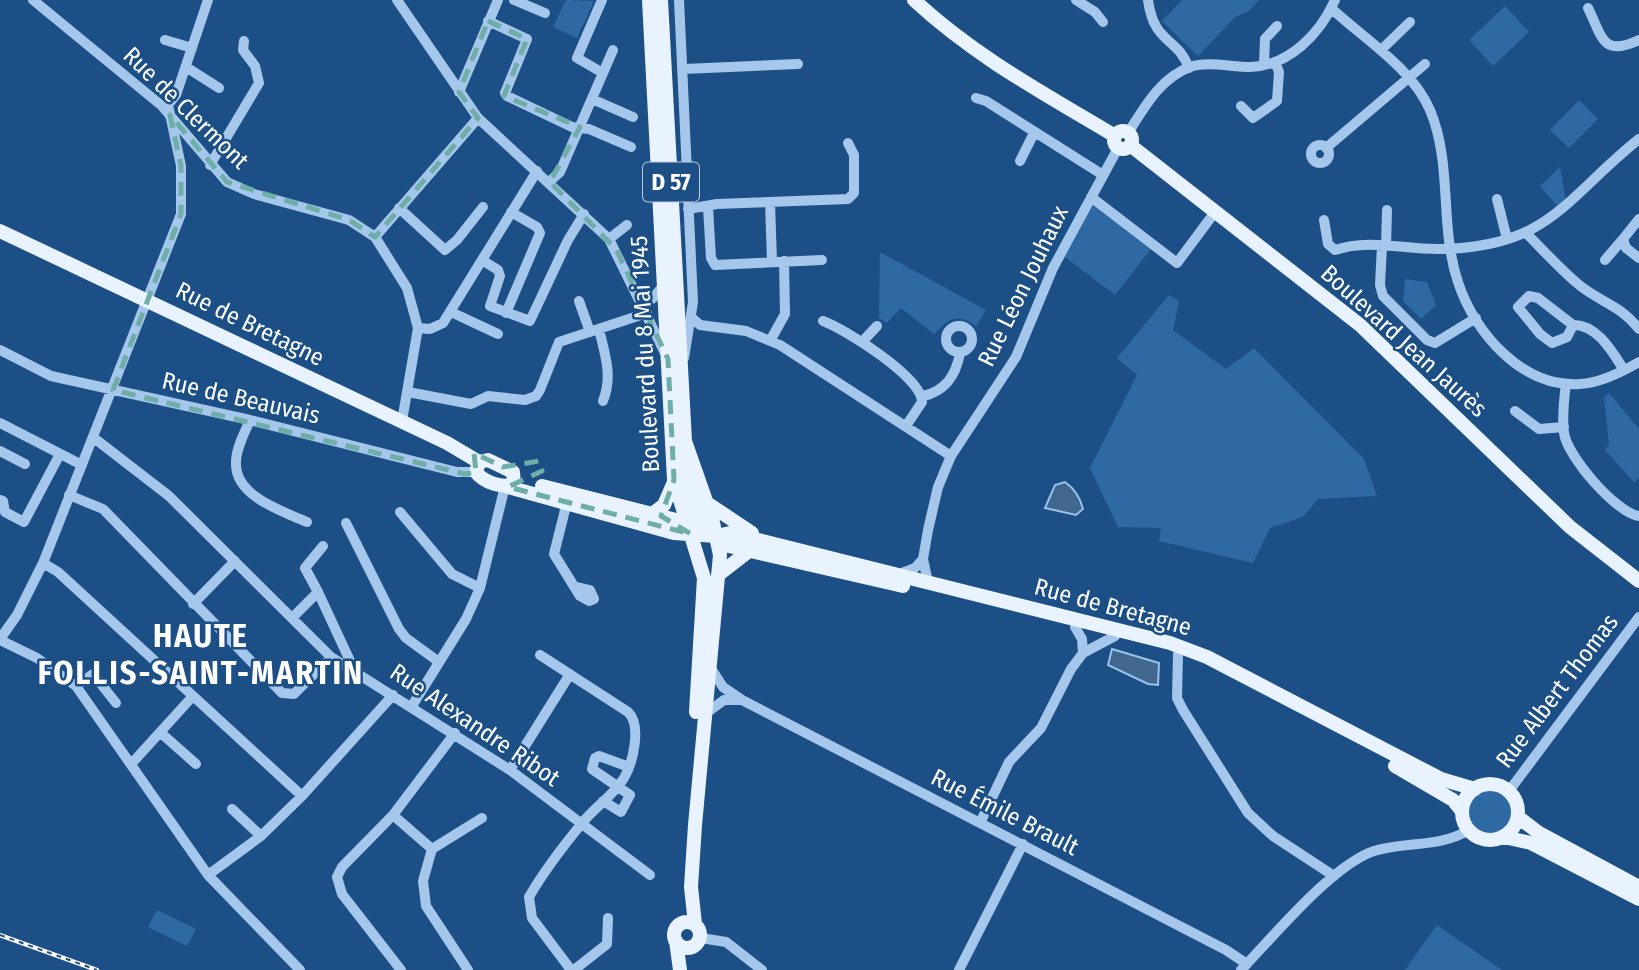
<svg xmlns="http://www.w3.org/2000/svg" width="1639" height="970" font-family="'Fira Sans Condensed',sans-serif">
<rect width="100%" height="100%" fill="#1c4f86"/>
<!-- green -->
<path fill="#2f69a4" d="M566,0L594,1L577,38L553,27Z
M1182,0H1259L1249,11L1235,17L1198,56L1162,21Z
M1505,6L1529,32L1493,66L1469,40Z
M1579,100L1598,119L1569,148L1550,130Z
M1560,167L1566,201L1559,208L1540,186Z
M1094,204L1151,249L1115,295L1065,257Z
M880,252L986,310L976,326C956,312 949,319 934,334L901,308L887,323L879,318Z
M1405,279L1427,282L1436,305L1421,319L1403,301Z
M1169,295L1179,301L1173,330L1226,369L1254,348L1364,459L1377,496L1318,499L1303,517L1270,528L1253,563L1159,541L1161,528L1118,527L1090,468L1137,375L1117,358Z
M1609,393L1639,429V478L1634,482L1605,450L1609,444L1604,397Z
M1468 813a23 23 0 1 1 46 0a23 23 0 1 1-46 0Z
M157,910L196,929L187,946L148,927Z
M1437,925L1502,970H1405Z"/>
<!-- water -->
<path fill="#42678f" stroke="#97c3ed" stroke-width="2" d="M1065,482C1075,489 1080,497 1083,509L1076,515L1045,508L1055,485Z
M1112,649L1159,663L1158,685L1148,684L1108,665Z"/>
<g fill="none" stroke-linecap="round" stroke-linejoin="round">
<!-- minor -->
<path stroke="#a4c7eb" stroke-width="10" d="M33,0L162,106L227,182L254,194L349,220L375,237L407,288L418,328L402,421
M397,0L478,118L609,239L665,353
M514,0L545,13
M602,0L577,58L603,73
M679,0L693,302L684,358
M1076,0L1095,12L1103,22
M1148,0C1154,45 1177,36 1189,68
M1331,8C1364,39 1411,67 1430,110C1453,165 1439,226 1458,282C1474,332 1522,388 1580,384C1600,383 1622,372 1639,362
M1588,8C1603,38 1602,57 1639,40
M488,21L527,39L505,93L507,96L572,127L589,129L631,147
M165,40L192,48
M1381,50L1410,22
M1264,64L1265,39L1277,26
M186,67L219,88
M684,69L798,64
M459,92L498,0
M976,98L986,101L1103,175
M592,99L633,117
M1241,106L1253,118L1277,101L1279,72L1275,62
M1128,133C1144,108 1160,78 1190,67C1208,61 1231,67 1250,67C1289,66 1320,34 1335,0
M1311 154a9 9 0 1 1 18 0a9 9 0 1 1-18 0Z
M1326,148L1425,64
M1020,161L1034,133
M210,165L259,83L255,66L243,50L244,41
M549,182L560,172L613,50
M1091,197L1177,263L1215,212
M1497,199L1507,239
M770,202L772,262
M708,207L711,258L715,265L822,260
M399,208L445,250L457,240L483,207
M688,209L717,204L848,199L854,193V155L848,143
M1639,219L1623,239L1626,248L1639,258
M1324,220L1328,244L1335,250C1370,238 1405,250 1441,249C1550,247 1565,198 1639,139
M1526,233C1543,250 1559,268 1578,284C1601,303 1619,304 1639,329
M375,237L478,118
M609,239L627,225
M1382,245L1380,285L1383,296L1427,340L1435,343L1476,318
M1386,246L1387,210
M482,260L498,270L500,276L490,306L530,321L568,240L584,214
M1605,260L1623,239
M639,296L652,299L664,285
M579,301L590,332
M451,312L498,334
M506,313L540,233L537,227L511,212
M691,317L700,325L746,331L780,345L951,456
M823,321C845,329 923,378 922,402L906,426
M1573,325L1567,337L1552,343L1540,334L1518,307L1529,296L1538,298L1573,325C1597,324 1613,353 1624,370
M946 339a13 13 0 1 1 26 0a13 13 0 1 1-26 0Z
M418,328L430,329L443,323L537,171
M599,329C605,355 613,376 603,401
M770,341L785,314L784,261
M863,341L877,326
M0,350L51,376L250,420L457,472H476
M1566,384C1564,399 1562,418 1564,433C1567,456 1616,513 1639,516
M408,392L471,404L488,396L525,400L536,396L540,390L559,342L647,313
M923,396C946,391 956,375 960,353
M1515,411L1539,429L1564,427
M250,420C245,432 236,448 236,462C234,496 282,511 307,522
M0,423L82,465
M94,438L169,496L331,657L510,770L650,875
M0,451L25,464
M69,495L103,509L282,693L294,694L331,657
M0,500L3,501L5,512L24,522L60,454
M567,502L554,554L580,596L589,601L594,599L590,590L577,587
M400,512L452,574L480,588
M346,523L399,629L406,638L439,662
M43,563L58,572L302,796
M897,575L915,568L923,559
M928,582L923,559L928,530L938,487L951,456L1016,357L1053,268L1118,148
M318,592L351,663V668
M193,604L235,561
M292,618L318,592L305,568L323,546
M1075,627L1082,639L1083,653
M0,639L17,615L43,563L181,214V166L168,105L176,95L208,0
M0,640L37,658L76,686L208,875L300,970
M1178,654L1177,698L1183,710L1248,813L1273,836L1334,876
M540,655L628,712C642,725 633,763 624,778C614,795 595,807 583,822C564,845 544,871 529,897L532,918L571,970
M710,667L723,687L742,700L1226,950L1247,964
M76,686L93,674L116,703
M412,706L466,619L480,588L505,486
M705,714L724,700H740
M161,733L196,764
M132,763L193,696
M510,770L570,674
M1509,791L1639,617
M603,801L621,812L630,795L592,769L595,758L599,756L629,767
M232,809L261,836
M393,815L432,849
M980,823L1009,762L1041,728L1071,669L1083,653L1115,636
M432,849L423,881L426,906L468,970
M432,849L482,818
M208,875L261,836L302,796L393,695
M701,938L726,942L762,970
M401,970L342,894L337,877L342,867L393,815L455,733
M574,970L607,944L608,918
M959,970L1023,844
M1241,970C1273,937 1332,865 1374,851C1406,841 1439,848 1469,830"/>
<!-- major -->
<path stroke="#e9f2ff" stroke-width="14" d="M649,0L674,480L704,578L696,712
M661,0L685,441L712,518L720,555L695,825L691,887L695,924
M914,0C974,56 1045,94 1115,136
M1114 140a9 9 0 1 1 18 0a9 9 0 1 1-18 0Z
M1130,145L1360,325L1570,527L1639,581
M0,231L447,443L479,462L488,460L513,472L514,484C503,489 483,482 476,472L479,462
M673,440L703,528L729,546L903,586
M542,486L676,520L688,531
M508,487L674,533L716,536L730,533L1170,643L1207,657L1441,779L1475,789
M707,503L752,533
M652,514L664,505L674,482
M718,575L749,551
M1395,766L1453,800L1462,811
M1462 812a28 28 0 1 1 56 0a28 28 0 1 1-56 0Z
M1518,817L1539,833L1639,887
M1504,837L1531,843L1639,899
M674 935a13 13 0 1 1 26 0a13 13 0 1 1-26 0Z
M676,941L680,970"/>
<!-- rail casing -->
<g stroke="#fff" stroke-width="4.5">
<path id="rail" d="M0,935L97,970"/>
</g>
<!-- rail -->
<use href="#rail" stroke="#1c4f86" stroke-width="2" stroke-dasharray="5" stroke-linecap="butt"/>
</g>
<!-- marked area -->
<path fill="none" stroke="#6fada8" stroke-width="5" stroke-dasharray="14 9" stroke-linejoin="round" d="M488,21L527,39L504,96L580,127L550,182L616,249L668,359L674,480L661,516L691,534L508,487L542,471L539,461L503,467L474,453L476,472L465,474L113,390L181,214V166L170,115L227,182L349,220L375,237L478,118L459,92Z"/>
<g text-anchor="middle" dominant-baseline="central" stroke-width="5" stroke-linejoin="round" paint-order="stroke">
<!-- shield labels -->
<rect fill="#1c4f86" stroke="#bbcadb" stroke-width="2" x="643" y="162.5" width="56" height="39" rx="5"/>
<g font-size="23" font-weight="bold" fill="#fff">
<text x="671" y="182">D 57</text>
</g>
<!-- street labels -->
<g font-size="24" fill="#fff" stroke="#1c4f86">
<text transform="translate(186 108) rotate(44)">Rue de Clermont</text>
<text transform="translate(1023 286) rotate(-64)">Rue Léon Jouhaux</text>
<text transform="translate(250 324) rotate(26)">Rue de Bretagne</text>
<text transform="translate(1404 341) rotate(42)">Boulevard Jean Jaurès</text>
<text transform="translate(645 354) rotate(-93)">Boulevard du 8 Mai 1945</text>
<text transform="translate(241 398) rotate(13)">Rue de Beauvais</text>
<text transform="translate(1113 607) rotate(15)">Rue de Bretagne</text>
<text transform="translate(1557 691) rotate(-53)">Rue Albert Thomas</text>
<text transform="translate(475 725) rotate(34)">Rue Alexandre Ribot</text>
<text transform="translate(1005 812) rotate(27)">Rue Émile Brault</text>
</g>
<!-- district labels -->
<g font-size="32" font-weight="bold" letter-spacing="2" fill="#fff" stroke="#1c4f86">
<text x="201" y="636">HAUTE<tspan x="201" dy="37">FOLLIS-SAINT-MARTIN</tspan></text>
</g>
</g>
</svg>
